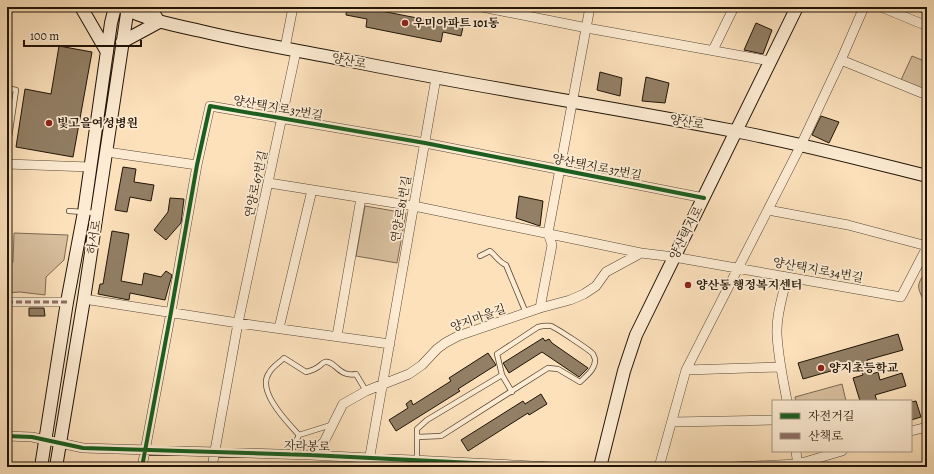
<svg xmlns="http://www.w3.org/2000/svg" width="934" height="474" font-family="Alegreya,'Noto Serif KR',serif">
<rect width="100%" height="100%" fill="#fce1bb"/>
<filter id="stains"><feTurbulence type="fractalNoise" baseFrequency=".005" numOctaves="4"/><feColorMatrix values="0 0 0 0 .2 0 0 0 0 .09 0 0 0 0 .02 0 0 0 .5 -.17"/></filter>
<radialGradient id="worn" r=".72"><stop offset=".6" stop-color="#630" stop-opacity="0"/><stop offset="1" stop-color="#630" stop-opacity=".3"/></radialGradient>
<!-- green -->
<path fill="#d7be9d" stroke="#7c6952" d="M912,56L927,62V91L901,80Z
M365,206L406,213L397,263L356,256Z
M14,233L68,235L64,260L46,277L45,295L20,292L7,293V263L13,262Z
M924,274L927,275V300L923,299C917,287 917,285 924,274Z
M842,384L846,401H796L795,397Z"/>
<!-- building -->
<path fill="#927f65" stroke="#201408" d="M347,7H361L463,27L461,36L443,32L441,42L366,27L367,19L346,15Z
M756,23L772,30L763,54L744,50Z
M59,46L92,52L73,157L16,147L25,89L51,94Z
M600,72L622,78L620,96L597,90Z
M646,77L669,83L665,103L642,101Z
M821,116L839,122L829,143L812,135Z
M123,167L136,169L134,182L154,185L151,201L130,197L127,212L115,210Z
M519,196L543,201L540,226L516,218Z
M170,198L184,199L181,223L166,240L154,230L168,212Z
M112,231L129,234L121,281L142,285L144,273L161,277L166,271L172,275L165,300L130,293L129,300L98,294L100,284H103Z
M29,308H44L45,316H29Z
M898,334L903,350L867,360L872,374L878,372L880,380L902,373L906,386L875,395L877,401H860L853,378L863,375L859,363L803,379L798,363Z
M543,338L545,341L549,339L552,343L588,368L579,377L542,352L509,373L503,363Z
M488,353L496,365L458,389L460,391L396,431L389,420L408,408L406,404L411,400L413,405L451,381L449,378Z
M541,394L547,404L529,415L528,413L468,451L461,440L523,401L525,404Z
M916,401L921,417L911,420V402Z"/>
<g fill="none" stroke-linecap="round" stroke-linejoin="round">
<!-- lane casing -->
<g stroke="#574735" stroke-width="6">
<path id="lane" d="M7,88L16,90L7,151
M69,211L97,213
M480,256L490,251C496,256 499,262 506,265L526,313
M299,435C288,423 256,391 269,373C272,367 279,363 284,358L306,372C310,371 314,370 318,367C320,366 322,363 325,362C335,360 339,378 356,374L366,391
M417,437L441,436L548,368L558,369L580,382C586,376 596,369 595,359C595,359 593,354 593,354C590,350 556,328 551,326C546,325 542,326 538,327L497,354L502,375
M290,455L299,435L331,425
M417,460V429L427,420L502,375L512,392"/>
</g>
<!-- street casing -->
<g stroke="#574735" stroke-width="10">
<path id="street" d="M482,7L587,28L770,61
M881,7L927,26
M921,7L927,10
M285,48L293,7
M713,50L734,7
M841,60L927,95
M107,152L197,165
M7,164L90,167
M269,183L414,206L641,253L674,257L901,297L927,247
M768,210L848,225L927,246
M787,277C783,295 776,315 777,334C778,357 783,379 787,401
M84,299L238,323L390,344
M7,302H67
M540,308L552,245L548,233L590,7
M279,328L312,190
M337,336L361,198
M686,370L780,367
M673,422L773,420
M911,431L927,427
M7,436L32,437L83,448L310,455L553,467
M796,451L798,467
M310,455L324,442L343,404L366,391L409,374L422,365L437,349L445,343L458,336L540,308L570,300L584,294L596,286L606,272L641,253
M142,467L171,312L197,165L210,106L425,143L704,198
M212,467L238,323L296,51
M368,467L436,78
M659,467L686,370L801,145L841,60L864,7
M732,467L798,464L842,451"/>
</g>
<!-- secondary casing -->
<g stroke="#201408" stroke-width="14">
<path id="secondary" d="M81,7L107,52
M122,7C146,20 174,25 201,31C250,43 301,51 351,61C478,87 606,106 734,131C799,143 863,160 927,176
M122,42L159,22L150,7
M41,467L67,302L84,212L111,23L115,7
M56,467L84,299L128,7
M600,467L624,371L636,335L797,7"/>
</g>
<!-- lane -->
<use href="#lane" stroke="#fdecd3" stroke-width="4.5"/>
<!-- street -->
<use href="#street" stroke="#fdecd3" stroke-width="9"/>
<!-- secondary -->
<use href="#secondary" stroke="#fdecd3" stroke-width="12"/>
<!-- quiet -->
<path stroke="#8d6e63" stroke-width="3" stroke-dasharray="6 3" stroke-linecap="butt" d="M7,302H67"/>
<!-- cycleway casing -->
<g stroke="#fdecd3" stroke-width="6">
<path id="cycleway" d="M7,436L32,437L83,448L310,455L553,467
M142,467L171,312L197,165L210,106L425,143L704,198"/>
</g>
<!-- cycleway -->
<use href="#cycleway" stroke="#1b5e20" stroke-width="4"/>
</g>
<!-- markers -->
<g fill="#8f2418" stroke="#fdecd3" stroke-width="1.5">
<circle cx="405" cy="23" r="4"/>
<circle cx="49" cy="123" r="4"/>
<circle cx="688" cy="285" r="4"/>
<circle cx="821" cy="368" r="4"/>
</g>
<g text-anchor="middle" dominant-baseline="central" stroke-width="3.5" stroke-linejoin="round" paint-order="stroke">
<!-- poi labels -->
<g font-size="12" font-weight="bold" fill="#201408" stroke="#fdecd3" text-anchor="start">
<text x="413" y="23">우미아파트 101동</text>
<text x="57" y="123">빛고을여성병원</text>
<text x="696" y="285">양산동 행정복지센터</text>
<text x="829" y="368">양지초등학교</text>
</g>
<!-- street labels -->
<g font-size="12" fill="#201408" stroke="#fdecd3">
<text transform="translate(349 61) rotate(11)">양산로</text>
<text transform="translate(278 108) rotate(10)">양산택지로37번길</text>
<text transform="translate(687 122) rotate(10)">양산로</text>
<text transform="translate(597 167) rotate(11)">양산택지로37번길</text>
<text transform="translate(256 184) rotate(-78)">연양로67번길</text>
<text transform="translate(401 209) rotate(-80)">연양로81번길</text>
<text transform="translate(686 233) rotate(-63)">양산택지로</text>
<text transform="translate(94 237) rotate(-81)">하서로</text>
<text transform="translate(818 270) rotate(10)">양산택지로34번길</text>
<text transform="translate(478 318) rotate(-20)">양지마을길</text>
<text transform="translate(307 446) rotate(2)">자라봉로</text>
</g>
</g>
<!-- margin -->
<rect width="934" height="474" fill="none" stroke="#fce1bb" stroke-width="24"/>
<rect x="8" y="8" width="918" height="458" fill="none" stroke="#201408" stroke-width="2"/>
<rect x="12" y="12" width="910" height="450" fill="none" stroke="#201408"/>
<!-- legend -->
<rect x="772" y="400" width="140" height="52" fill="#fdecd3" stroke="#a59682"/>
<rect x="780" y="413" width="20" height="6" fill="#1b5e20" stroke="#a59682"/>
<text x="808" y="420" font-size="12" fill="#201408">자전거길</text>
<rect x="780" y="433" width="20" height="6" fill="#8d6e63" stroke="#a59682"/>
<text x="808" y="440" font-size="12" fill="#201408">산책로</text>
<!-- scale -->
<path d="M24 40v6h117v-6" fill="none" stroke="#201408" stroke-width="2"/>
<text x="30" y="40" font-size="12" fill="#201408" stroke="#fdecd3" stroke-width="3" paint-order="stroke">100 m</text>
<rect width="100%" height="100%" filter="url(#stains)"/>
<rect width="100%" height="100%" fill="url(#worn)"/>
</svg>
